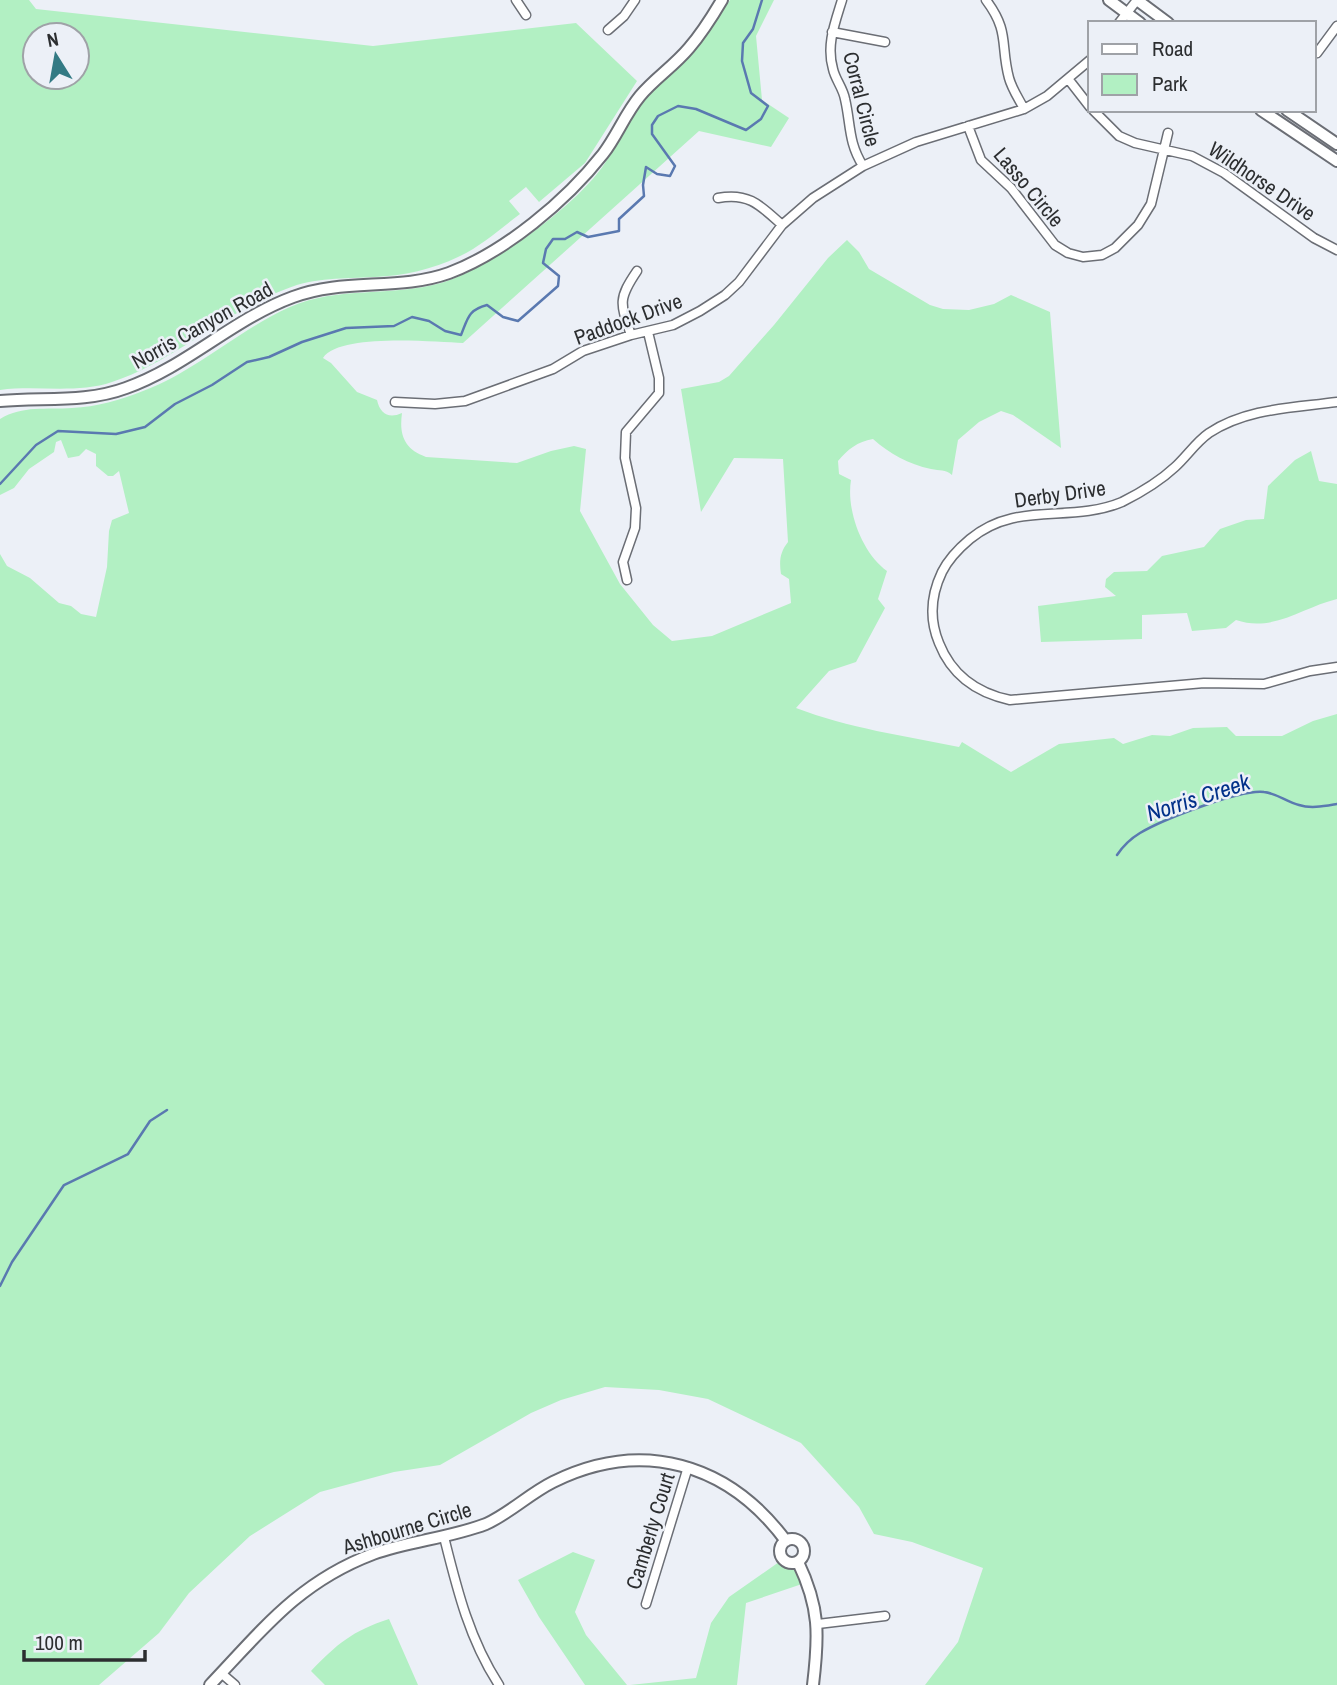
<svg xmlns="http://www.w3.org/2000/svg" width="1337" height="1685" font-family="'Archivo Narrow',sans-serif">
<rect width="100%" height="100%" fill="#ecf0f7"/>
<!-- green -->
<path fill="#b2f0c3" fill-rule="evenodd" d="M0,0H29L36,9L373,46L576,23L637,81L585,163L539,202L526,187L509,201L520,214C500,229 480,247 458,257C434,269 402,276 375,277C344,279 315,277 286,289C224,312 175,361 112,382C77,394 36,385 0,390ZM35,35H77V77H35Z
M730,0H774L756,36L762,100L789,118L771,147L699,131L463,343C433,342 340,333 323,358L331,363L357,392L377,400C380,414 389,419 402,413C399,435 404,449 426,457L517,463L551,451L574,446L586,449L580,511L620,584L653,625L672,641L712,636L791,603L789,579L781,574C779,561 780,552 788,542L783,459L734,458L701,512L681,389L719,382L729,376L774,325L828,258L847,240L859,252L869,269L930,305L943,309L969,310L994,304L1011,295L1050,312L1061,448L1013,415L1001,411L979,422L958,440L952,475C945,469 940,471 931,469C908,464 890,454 873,439C857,442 848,449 838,461L839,474L851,480C846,510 862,553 887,571L878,599L885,608L856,662L829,671L796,708C848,728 905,736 959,747L962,742L1011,772L1059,744L1114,738L1123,744L1152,735L1170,736L1193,728L1227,727L1236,736H1282L1313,721L1337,714V1685H925L958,1642L983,1568L912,1542L874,1534L859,1507L801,1443L708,1399L659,1390L605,1387L561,1400L531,1413L440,1465L394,1472L320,1492L250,1536L189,1593L159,1633L99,1685H0V554L7,566L30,578L59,603L71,606L81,614L96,617L107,567L109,531L112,520L129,513L119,471L113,476H108L96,466V454L86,449L79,456L68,458L61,440L56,442L54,452L29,469L14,488L0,495V419C23,405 46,410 72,408C96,407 121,400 143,391C196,371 238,330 290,307C337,286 392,297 441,283C489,269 578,205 605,163C617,146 625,126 638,109C655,86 677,68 696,47C709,33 719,16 730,0Z
M1311,451L1319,481L1337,484V599C1303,607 1273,633 1236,620L1226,628L1192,631L1187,613L1142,615V639L1041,642L1038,606L1116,596L1105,587L1106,579L1114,572L1147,571L1162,556L1204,547L1220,529L1246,520L1264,519L1268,486L1295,460Z
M573,1552L595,1560L575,1612L586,1635L627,1685H585L539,1617L518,1580Z
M779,1562L795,1570L802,1584L746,1603L737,1685H630L696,1678L711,1623L729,1597Z
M389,1619L418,1685H325L311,1671C337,1644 352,1631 389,1619Z"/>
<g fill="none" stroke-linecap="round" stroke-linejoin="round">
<!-- stream -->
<path stroke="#5a79b0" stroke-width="2.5" d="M0,484L36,445L58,431L116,434L145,427L175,404L212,385L247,362L269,357L302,342L346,328L394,326L412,317L429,321L445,331L461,335C468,318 468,310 487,305L503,317L518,321L558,286L559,276L543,263L546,249L553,239H565L577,232L588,237L619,231V219L644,196L643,185L646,167L657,174L670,176L675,166L652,134V125L658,116L678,106L696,109L746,130L761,119L768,106L751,93L742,61L743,43L753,29L762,0
M1117,855C1123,846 1130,839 1140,833C1162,820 1240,789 1264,792C1276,793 1287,802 1299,805C1311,809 1325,806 1337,804
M0,1286L12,1262L64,1185L128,1154L150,1121L167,1110"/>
<!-- street casing -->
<g stroke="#6b6e75" stroke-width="11">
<path id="street" d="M516,0L526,15
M842,0C835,23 826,45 833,69C835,79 843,88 845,99C851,125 848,142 863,166
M986,0C1010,32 1000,44 1009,78C1012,89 1019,99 1024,109
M1119,23L1137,0
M608,30L624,16L635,0
M832,32L885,42
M1317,53L1337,26
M1069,80L1090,107
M1093,110L1119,136L1135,143L1192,156L1224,173L1314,238L1337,250
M968,126L981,160L1011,188L1055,245L1068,253L1083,257L1102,255L1115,248L1138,225L1151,204L1168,133
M718,198C749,192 761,206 782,225
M631,335C620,303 618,299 637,271
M395,402L435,404L465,401L553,369L583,351L631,335L673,325L700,311L725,295L739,282L782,225L813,198L863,166L916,142L1024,109L1047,96L1090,60
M1337,402C1293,408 1247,408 1209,433C1196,442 1187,456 1175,467C1160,481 1140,493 1122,502C1069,524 1017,500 970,539C958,549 949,558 942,572C931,595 929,619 939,643C952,676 977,693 1010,700L1204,683L1264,684L1310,671L1337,667
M627,580L623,562L635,528L636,508L625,458L626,432L659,393V378L648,332
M444,1537C457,1589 469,1639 499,1685
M646,1604L688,1467
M818,1624L885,1616
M221,1673L235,1685"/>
</g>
<!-- secondary casing -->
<g stroke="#6b6e75" stroke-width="14">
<path id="secondary" d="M1109,0L1140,23
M1137,0L1168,23
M1261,110L1337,161
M1287,110L1337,144
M0,401C42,397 86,403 126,388C186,367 233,319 293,297C343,278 399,291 449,273C505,252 566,201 603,154C617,136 625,114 640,96C654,79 674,66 689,48C702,33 712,17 722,0
M780 1551a12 12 0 1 1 24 0a12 12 0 1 1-24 0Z
M798,1562C820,1608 819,1635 813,1685
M210,1685C263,1629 299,1582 373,1554C410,1541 449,1538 486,1524C510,1513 529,1494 553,1482C642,1438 728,1463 786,1541"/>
</g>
<!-- street -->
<use href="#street" stroke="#fff" stroke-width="8"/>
<!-- secondary -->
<use href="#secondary" stroke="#fff" stroke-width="10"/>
</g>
<g text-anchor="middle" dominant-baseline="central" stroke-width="5" stroke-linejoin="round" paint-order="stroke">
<!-- street labels -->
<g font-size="21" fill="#2c2e30" stroke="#ecf0f7">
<text transform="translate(862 99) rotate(76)">Corral Circle</text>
<text transform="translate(1262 181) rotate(34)">Wildhorse Drive</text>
<text transform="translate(1029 187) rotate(50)">Lasso Circle</text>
<text transform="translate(628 319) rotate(-20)">Paddock Drive</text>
<text transform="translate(202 325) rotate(-29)">Norris Canyon Road</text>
<text transform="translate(1060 494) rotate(-8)">Derby Drive</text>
<text transform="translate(407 1528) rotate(-17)">Ashbourne Circle</text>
<text transform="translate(650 1531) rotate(-73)">Camberly Court</text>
</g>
<!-- water labels -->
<g font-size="23" font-style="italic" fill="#013089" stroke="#ecf0f7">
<text transform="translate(1198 797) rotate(-18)">Norris Creek</text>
</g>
</g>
<!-- legend -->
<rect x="1088" y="21" width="228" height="91" fill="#ecf0f7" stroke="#9fa2a7" stroke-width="2"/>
<rect x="1102" y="44" width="35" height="10" fill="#ffffff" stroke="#9fa2a7" stroke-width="2"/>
<text x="1152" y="56" font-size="21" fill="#2c2e30">Road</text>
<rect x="1102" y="74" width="35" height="21" fill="#b2f0c3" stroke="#9fa2a7" stroke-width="2"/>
<text x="1152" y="91" font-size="21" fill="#2c2e30">Park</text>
<!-- north arrow -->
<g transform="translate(56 56) rotate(349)"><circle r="33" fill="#ecf0f7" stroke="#9fa2a7" stroke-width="2"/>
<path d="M0-5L12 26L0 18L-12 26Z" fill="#337a84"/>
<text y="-10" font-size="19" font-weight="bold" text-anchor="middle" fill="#2c2e30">N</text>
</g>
<!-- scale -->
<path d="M24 1650v10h121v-10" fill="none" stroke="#2c2e30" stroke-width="3.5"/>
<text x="35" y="1650" font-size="21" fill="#2c2e30" stroke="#ecf0f7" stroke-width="5" paint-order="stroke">100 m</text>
</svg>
